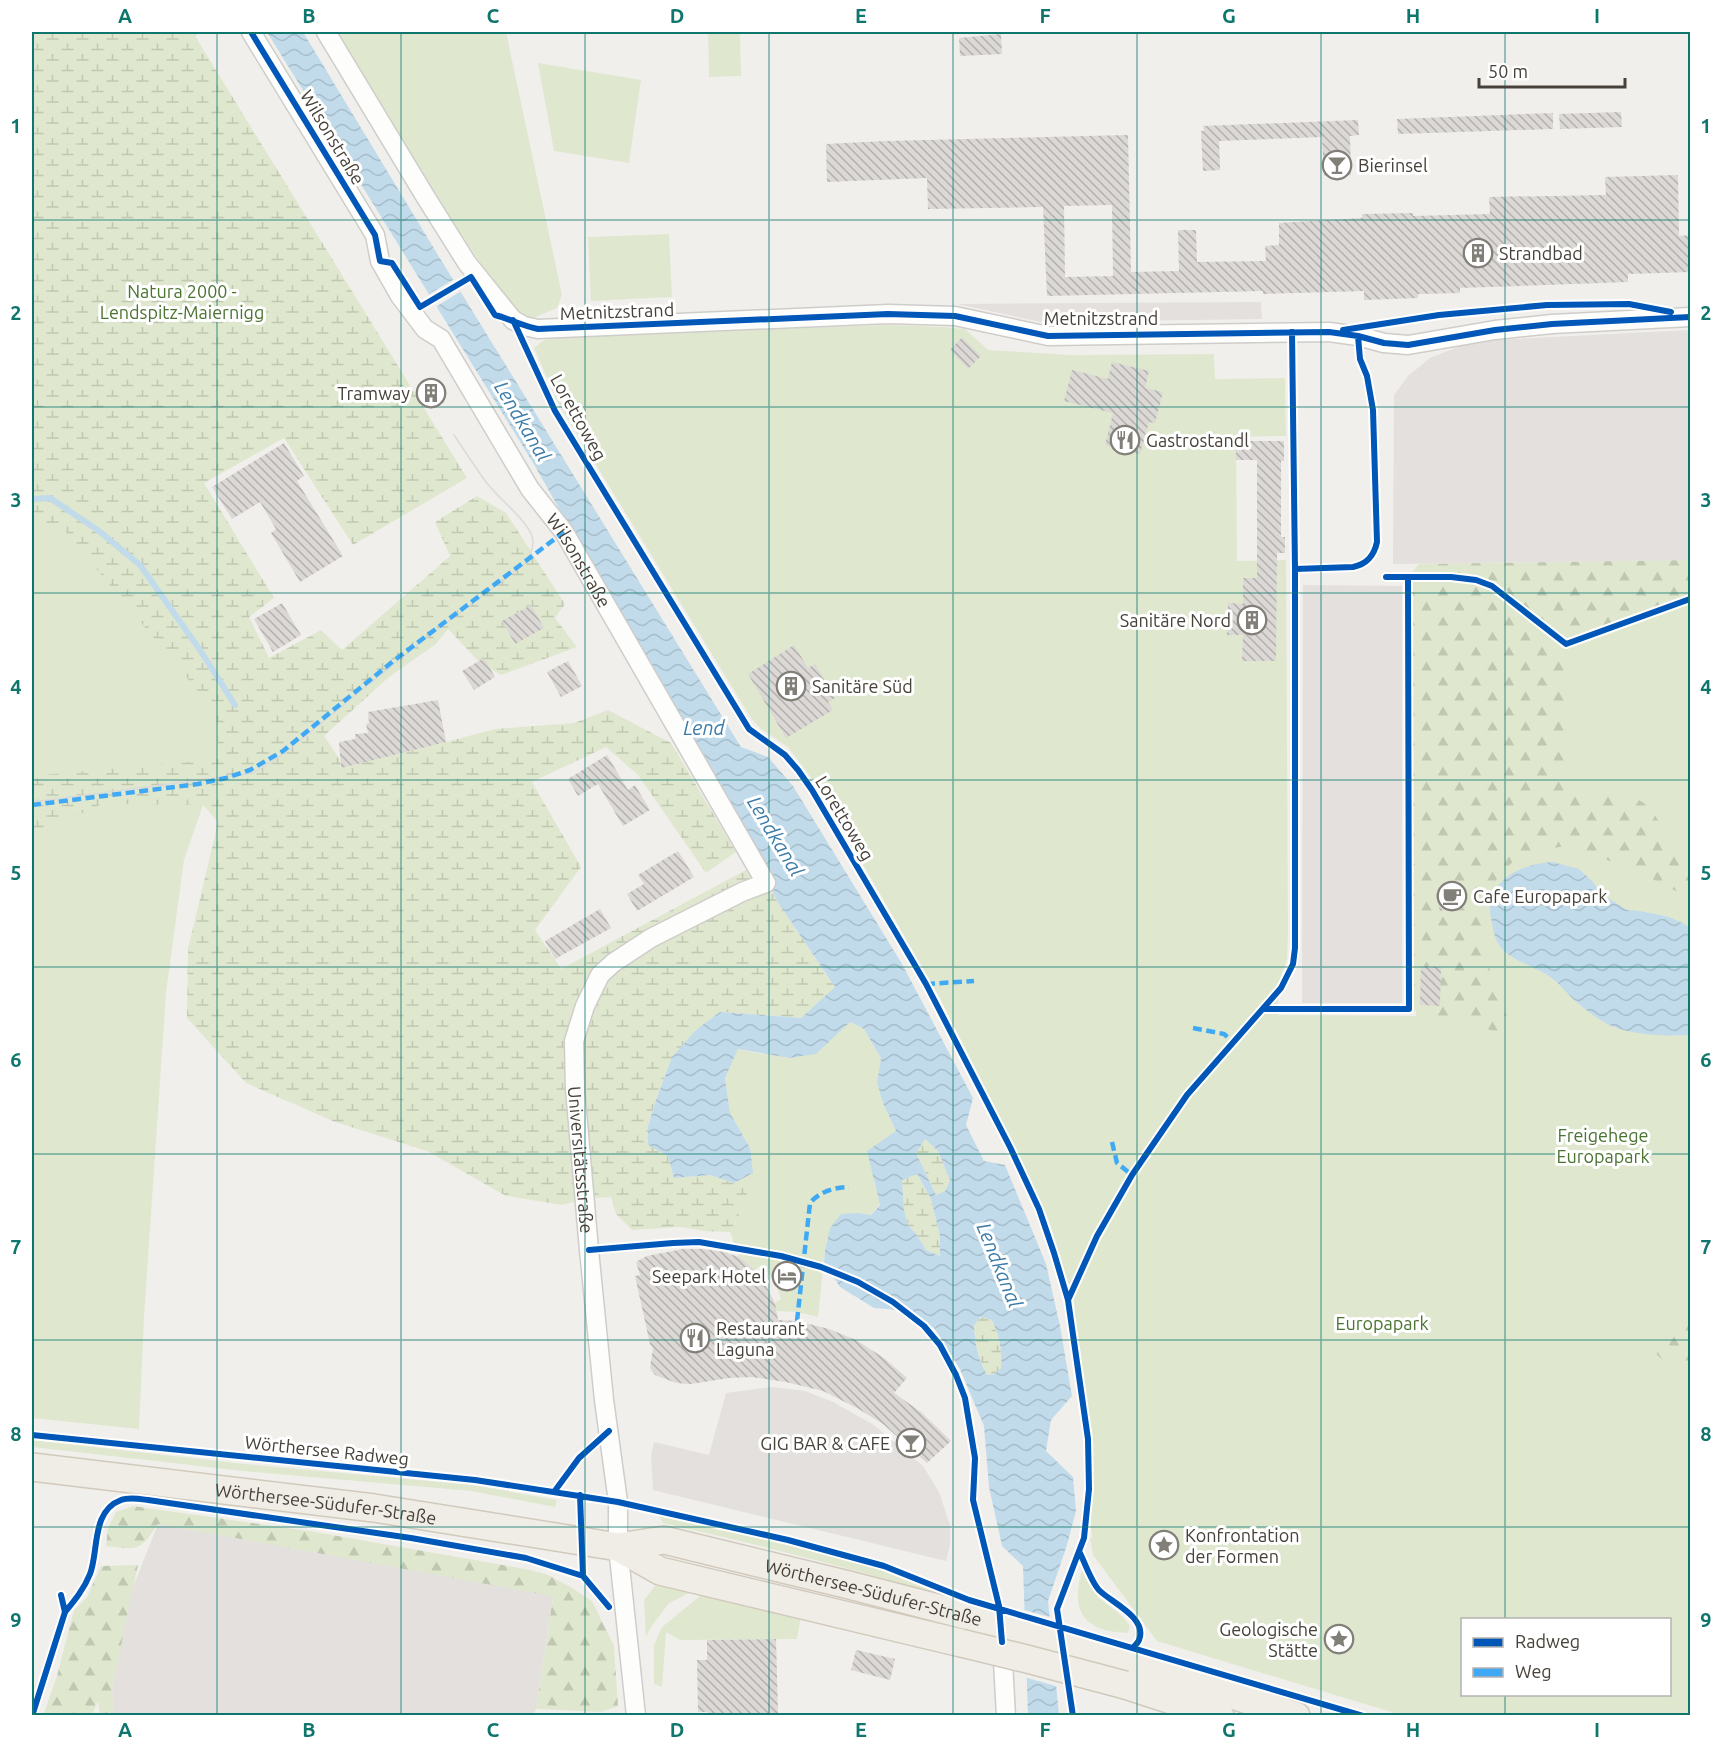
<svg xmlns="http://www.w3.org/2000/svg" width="1722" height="1747" font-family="Ubuntu,sans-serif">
<defs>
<pattern id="forest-firs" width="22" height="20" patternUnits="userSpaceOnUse" patternTransform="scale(1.5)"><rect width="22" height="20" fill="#dfe8cf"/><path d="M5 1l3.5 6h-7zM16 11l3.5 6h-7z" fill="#c1c8b2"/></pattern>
<pattern id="wetland-marsh" width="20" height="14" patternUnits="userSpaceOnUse" patternTransform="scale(1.5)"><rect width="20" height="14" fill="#dfe8cf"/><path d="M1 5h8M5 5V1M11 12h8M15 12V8" fill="none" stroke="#c1c8b2"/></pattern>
<pattern id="water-waves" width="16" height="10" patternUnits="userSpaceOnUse" patternTransform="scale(1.5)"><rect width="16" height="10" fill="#c1dbeb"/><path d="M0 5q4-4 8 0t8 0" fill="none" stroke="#a7bdca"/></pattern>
<pattern id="building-back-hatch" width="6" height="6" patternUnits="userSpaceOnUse" patternTransform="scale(1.5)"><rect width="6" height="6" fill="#dbd8d5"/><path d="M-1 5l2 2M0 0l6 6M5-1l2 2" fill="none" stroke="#b3b1ae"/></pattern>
</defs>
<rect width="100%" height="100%" fill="#f1efec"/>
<!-- green -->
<path fill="#dfe8cf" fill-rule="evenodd" d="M32,32H197L107,493L216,713L219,759L184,860L166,993L144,1318L139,1429L32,1418Z
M336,32H506L562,295L557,308L531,319L515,315L445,210Z
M708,32H740L741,76L709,77Z
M538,63L641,80L629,163L554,151Z
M669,234L672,297L591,301L588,237Z
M886,325L943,327L965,329L988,350L1071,355L1214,354L1215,379L1285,378L1286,436L1236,437L1237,561L1286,560L1288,933L1287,959L1278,985V1015L1416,1016L1419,564L1690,560V1715H1401L1157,1641L1093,1555L1090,1538H1092L1074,1302L1048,1218L1021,1160L941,1000L821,791L788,747L761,729L751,718L557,401L534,348L544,340L559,337ZM1462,1620H1670V1694H1462Z
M850,1022L864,1029L881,1058L877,1083L883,1103L896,1131L874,1182L880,1204L871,1215L859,1213L825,1251L818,1317L797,1312L776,1311L775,1303L781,1299C777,1285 771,1276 762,1265L755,1270L739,1257L730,1232L743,1207L750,1148L730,1114L725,1078L738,1049L762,1054Z
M32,1440L244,1464L473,1485L557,1500L555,1507L471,1491L243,1471L32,1447Z
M659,1516C758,1537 867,1556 958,1601C861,1570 762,1546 663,1523Z
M1082,1569L1098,1597L1122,1616L1130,1626L1128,1633C1119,1632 1108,1632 1099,1628C1073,1617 1076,1593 1082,1569Z
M674,1585L697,1589L669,1603L651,1627L646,1637L644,1600L655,1586Z
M700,1596L729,1600L801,1616L797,1639L680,1640L666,1632L662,1687L654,1684V1645L662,1627Z"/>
<!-- forest -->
<path fill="url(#forest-firs)" d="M1690,560V599L1566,644L1570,794C1598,793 1634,787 1653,812C1656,816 1658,821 1661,824C1669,836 1679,845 1690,854V898L1650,878L1572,845L1535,851L1519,856L1498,876L1485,909L1483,931V951L1514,1036L1409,1009L1408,577L1419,564Z
M1690,1307V1366L1668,1365L1657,1355L1659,1339C1671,1330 1678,1317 1690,1307Z
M133,1506L315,1532L525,1569L546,1574L569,1586L592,1601L614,1646L618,1706L601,1712L536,1709L553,1597L158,1524C139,1552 138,1550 106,1546L108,1528L116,1512Z
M138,1565L112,1691L114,1715H100L98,1701L92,1715L43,1716L57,1676L74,1610L87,1597L101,1566Z"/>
<!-- wetland -->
<path fill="url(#wetland-marsh)" d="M32,32H197L195,36L467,478L353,545L284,438L204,483L274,598L249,617L269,658L321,630L342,650L450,556L435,522L477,496L506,513L565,604L555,618L577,647L501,675L481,664L448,629L436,644L389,677L324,736L339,758L341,767L446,742L495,729L574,723L608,710L671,743L736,852L706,873L638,775L606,747L532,782L581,867L535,930L561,969L759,863L777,901L835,987L802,1018L720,1012L672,1057L656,1100L648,1125L668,1156L674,1178L710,1175L734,1183L753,1173L743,1207L730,1232L704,1231L680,1227L632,1230L616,1214L611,1197L585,1199L562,1205L506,1196L427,1151L335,1122L246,1083L187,1018L188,949L218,822L203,805L102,804L40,833L32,834V776L219,759L216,713L65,531L32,522Z
M924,1138L938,1151L950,1180L945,1191L936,1195L916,1153Z
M917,1174L931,1199L940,1236L941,1256L926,1250L917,1235L908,1225L904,1210L902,1180Z
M980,1317L992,1320C1000,1338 1002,1349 1001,1369L995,1374L987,1375C978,1359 975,1344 974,1326Z"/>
<!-- parking -->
<path fill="#e3e0dd" d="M1261,302L1262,319L1041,322L957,304Z
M1690,330V560L1393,564L1394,395L1408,376L1430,358L1463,345L1496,340Z
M1303,585L1402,586V1003H1302Z
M771,1387L805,1391L833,1402L874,1425L923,1466L939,1492L950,1525V1545L946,1561L653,1490L651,1456L654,1442L709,1455L726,1393Z
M158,1524L553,1596L536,1709L533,1715H114L112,1691L133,1587Z"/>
<!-- water -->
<path fill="url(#water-waves)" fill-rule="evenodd" d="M267,32H303L441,260L741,747L768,757L793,786L902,964L973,1098L966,1125L984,1161L1005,1165L1046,1264L1060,1326L1072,1396L1051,1420L1046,1451L1073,1477L1076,1511L1067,1545L1048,1601L1059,1715H1028L1023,1566L1002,1546L989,1487L984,1426L960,1369L935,1329L912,1311L874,1308L840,1287L824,1262L825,1251L830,1228L841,1214L859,1213L871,1215L880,1205L867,1151L896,1131L883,1103L877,1083L881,1058L864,1029L850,1022L816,1054L790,1058L738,1049L725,1078L730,1113L750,1148L753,1173L734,1183L710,1175L674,1178L668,1156L648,1145V1126L656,1100L672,1057L696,1030L720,1012L801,1018L835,987L777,901L759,863L535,466ZM925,1139L938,1151L950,1180L945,1191L936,1195L916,1153ZM917,1174L931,1199L940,1236V1256L926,1250L917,1235L908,1225L904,1210L902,1180ZM980,1317L992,1320C1000,1338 1002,1349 1001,1368L995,1374L987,1375C978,1359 975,1344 974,1326Z
M1553,862L1579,869L1592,881L1603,895L1627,910L1640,911L1669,917L1681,922L1690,928V1035C1663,1036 1635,1036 1609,1025C1596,1018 1583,1008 1572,998C1565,991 1558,982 1549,976C1533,965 1510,961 1499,945C1495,938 1493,931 1492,923C1491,919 1490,914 1490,909C1491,877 1526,863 1553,862Z"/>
<!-- pier -->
<path fill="#f1efec" d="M456,278L463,290L434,308L426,296Z
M1021,1609L1053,1618L1059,1687L1024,1677Z"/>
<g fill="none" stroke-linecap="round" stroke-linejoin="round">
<!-- stream -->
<path stroke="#c1dbeb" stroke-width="6" d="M32,499L50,498L99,531L140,565L200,650L235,705"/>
</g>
<!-- building -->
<path fill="url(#building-back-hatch)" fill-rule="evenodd" d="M1001,34L1002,54L960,56L959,38Z
M1621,112L1622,127L1560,129L1559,114Z
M1553,113V129L1398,134L1397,119Z
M1358,120L1359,135L1350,136L1351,175L1324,176L1322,137L1219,141L1220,170L1203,171L1201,131H1204L1203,126Z
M1128,135L1131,272L1179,271L1178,230H1196L1197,262L1266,261L1265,246L1279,245V223L1362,218V214L1413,213V216L1490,214L1489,197L1606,195L1605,177L1678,175L1679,236L1690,235V272L1628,274V282L1460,288V293L1418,294V298L1364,300V291L1263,294V291L1047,296L1043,207L928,209L927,178L827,182L826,144L886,141ZM1112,205L1113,276L1065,277L1064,206Z
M962,337L981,356L968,369L950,350Z
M1112,362L1149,371L1145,388L1163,392L1155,423L1149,422L1140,454L1105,445L1113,413L1064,401L1072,370L1108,379Z
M1236,441H1284V461H1281V537H1285V553H1277L1276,661H1242L1243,635H1227L1228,603L1243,604V578H1257V460H1236Z
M284,443L304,476L297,481L343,556L300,582L271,533L276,529L260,502L232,519L212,487Z
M282,603L301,635L273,652L254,619Z
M531,605L544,628L515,644L502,621Z
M794,645L808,668L815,664L835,698L828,702L833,710L786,738L748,674Z
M484,658L495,677L474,690L462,671Z
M568,661L582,686L561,697L547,672Z
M438,700L446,742L341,768L339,742L355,739V734L368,733L366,724L369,723L368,712Z
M607,755L628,790L635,785L650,810L623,826L598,784L578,796L568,779Z
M678,851L694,877L637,911L627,894L644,884L638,875Z
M1455,883L1464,887L1466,898L1464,905L1440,911L1436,894Z
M600,909L611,928L555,959L545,941Z
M1421,966L1441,967L1440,1006L1420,1005Z
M683,1249H703L724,1252L739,1257L755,1270L763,1280L775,1303L778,1320L797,1321L829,1329L856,1340L884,1358L907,1378L894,1393L921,1412L951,1441L927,1463L883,1424L857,1408L823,1391L786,1382L752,1377L729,1378L691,1384L676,1383L655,1375L650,1368L653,1348L650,1344L635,1276L640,1275L636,1262L647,1256Z
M776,1639L778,1716H708V1712H698L697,1660H707V1640Z
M856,1650L895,1659L890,1680L851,1670Z"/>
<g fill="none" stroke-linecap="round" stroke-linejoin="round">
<!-- minor casing -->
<g stroke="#cfcdca" stroke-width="21">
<g id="minor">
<path id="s1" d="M251,32L375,235L380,261L400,296L425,329L441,339L530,489L564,532L766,883L742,892L651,938L613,963L600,975L585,1006L574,1041L575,1089L589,1250L604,1400L618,1502V1547L636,1716"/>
<path d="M326,32L425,196L467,263L513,320L524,326L538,329L888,314L955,316L1048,336L1329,332L1358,336L1384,343L1408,345L1495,330L1552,324L1690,317"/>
<path d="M1002,1644L1006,1716"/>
</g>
</g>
<!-- primary casing -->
<g stroke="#d1cabc" stroke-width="30">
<g id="primary">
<path id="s2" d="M32,1467L374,1508L618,1547L664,1540L849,1585L1034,1633L1133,1662L1296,1716"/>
<path d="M618,1547L660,1571L961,1643"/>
<path d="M1125,1685L1220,1716"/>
</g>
</g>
<!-- minor -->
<use href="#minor" stroke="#fdfdfc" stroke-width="18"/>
<!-- primary -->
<use href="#primary" stroke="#f0ede6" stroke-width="27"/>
<!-- tram -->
<path stroke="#dadad9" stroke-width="1.5" d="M32,802L253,773L282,755L425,639L526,563C530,554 535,546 532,536C525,518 499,499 486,482C475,467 465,451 454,435"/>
<!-- primary-bridge casing -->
<g stroke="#d1cabc" stroke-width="30" stroke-linecap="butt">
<path id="primary-bridge" d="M961,1643L1027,1659L1125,1685"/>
</g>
<!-- primary-bridge -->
<use href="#primary-bridge" stroke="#f0ede6" stroke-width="27"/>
<!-- quiet -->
<path stroke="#3fa9f5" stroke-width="4.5" stroke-dasharray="9 4.5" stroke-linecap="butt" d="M32,805L198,784L226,778L250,770L283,751L392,662L564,532
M926,984L974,981
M1193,1028L1224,1034L1233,1042
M1112,1142L1117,1163L1132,1175
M797,1321L810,1203C819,1192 835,1187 849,1187"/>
<!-- cycleway casing -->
<g stroke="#fff" stroke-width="10">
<path id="cycleway" d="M251,32L375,235L380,261L392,263L420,307L471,277L495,315C510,319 523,326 538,329L888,314L955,316L1048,336L1329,332L1358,336L1384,343L1408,345L1495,330L1552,324L1690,317
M513,320L555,411L749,729L785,755L798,770L812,790L926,984L1010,1147L1039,1209L1054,1253L1068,1300L1088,1439L1089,1489L1084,1538L1057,1609L1073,1716
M1343,330L1439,315L1547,305L1629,304L1671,312
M1295,569L1353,567C1367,564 1374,556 1377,542L1373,410L1367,376L1360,359L1358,336
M1386,577H1451L1476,580L1492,586L1566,644L1690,599
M1263,1009H1409L1408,577
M589,1250L673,1243L699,1242L781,1256L821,1267L858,1282L893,1302L924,1326L940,1345L956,1375L965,1398L975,1458L973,1500L999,1606L1002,1642
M1068,1300L1097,1236L1132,1175L1187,1095L1281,988L1293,964L1295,948V569L1292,332
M32,1435L475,1480L618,1502L788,1540L884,1566L969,1600L1363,1716
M554,1492L579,1458L609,1431
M580,1495L583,1576L609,1607
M1080,1553C1085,1563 1092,1584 1100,1591C1111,1602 1148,1618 1139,1640C1138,1643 1135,1645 1133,1648
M65,1612C75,1600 84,1589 90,1574C99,1551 91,1511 121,1500C129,1497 140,1499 148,1500L411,1538L526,1558L583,1576
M32,1716L65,1612L61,1595"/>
</g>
<!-- cycleway -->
<use href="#cycleway" stroke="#0057b8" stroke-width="6"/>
</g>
<!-- grid -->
<path fill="none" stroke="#0f766e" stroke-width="1.5" stroke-opacity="0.55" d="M217,32V1716M401,32V1716M585,32V1716M769,32V1716M953,32V1716M1137,32V1716M1321,32V1716M1505,32V1620M32,220H1690M32,407H1690M32,593H1690M32,780H1690M32,967H1690M32,1154H1690M32,1340H1690M32,1527H1690M1505,1694V1716"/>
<!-- icons -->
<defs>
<g id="bar-ring" transform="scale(1.5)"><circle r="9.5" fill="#fff" stroke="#827e78" stroke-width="1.5"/><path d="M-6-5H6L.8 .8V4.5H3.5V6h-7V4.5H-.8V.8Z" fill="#827e78"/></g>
<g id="building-ring" transform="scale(1.5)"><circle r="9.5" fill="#fff" stroke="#827e78" stroke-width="1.5"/><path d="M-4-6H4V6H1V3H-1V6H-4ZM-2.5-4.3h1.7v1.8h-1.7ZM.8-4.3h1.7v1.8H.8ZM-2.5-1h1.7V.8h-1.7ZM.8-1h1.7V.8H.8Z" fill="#827e78"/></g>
<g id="restaurant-ring" transform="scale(1.5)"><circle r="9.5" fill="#fff" stroke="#827e78" stroke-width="1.5"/><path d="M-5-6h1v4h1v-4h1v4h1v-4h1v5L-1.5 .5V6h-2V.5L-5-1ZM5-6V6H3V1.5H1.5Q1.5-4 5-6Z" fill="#827e78"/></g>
<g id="cafe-ring" transform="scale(1.5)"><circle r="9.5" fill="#fff" stroke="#827e78" stroke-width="1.5"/><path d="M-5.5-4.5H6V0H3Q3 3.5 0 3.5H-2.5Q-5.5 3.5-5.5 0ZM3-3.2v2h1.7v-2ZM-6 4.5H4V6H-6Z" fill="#827e78"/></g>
<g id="hotel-ring" transform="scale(1.5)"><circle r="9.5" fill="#fff" stroke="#827e78" stroke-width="1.5"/><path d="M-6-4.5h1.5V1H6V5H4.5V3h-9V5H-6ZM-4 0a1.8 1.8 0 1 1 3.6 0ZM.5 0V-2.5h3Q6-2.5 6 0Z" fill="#827e78"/></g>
<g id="sight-ring" transform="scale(1.5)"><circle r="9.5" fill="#fff" stroke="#827e78" stroke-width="1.5"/><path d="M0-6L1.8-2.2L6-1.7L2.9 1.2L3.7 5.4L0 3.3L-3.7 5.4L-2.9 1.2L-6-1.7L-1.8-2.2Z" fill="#827e78"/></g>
</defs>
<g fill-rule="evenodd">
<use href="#bar-ring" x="1337" y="165"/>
<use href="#building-ring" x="1478" y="253"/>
<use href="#building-ring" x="431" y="393"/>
<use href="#restaurant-ring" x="1125" y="440"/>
<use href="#building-ring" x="1252" y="620"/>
<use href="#building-ring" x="791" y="686"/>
<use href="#cafe-ring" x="1452" y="896"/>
<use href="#hotel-ring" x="787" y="1276"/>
<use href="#restaurant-ring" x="695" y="1338"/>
<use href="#bar-ring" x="911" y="1443"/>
<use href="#sight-ring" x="1164" y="1545"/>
<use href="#sight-ring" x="1339" y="1639"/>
</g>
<g text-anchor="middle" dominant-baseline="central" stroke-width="6" stroke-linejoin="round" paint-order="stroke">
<!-- street labels -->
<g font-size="18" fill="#474139" stroke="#fff">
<text transform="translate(333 137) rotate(59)">Wilsonstraße</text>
<text transform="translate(617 311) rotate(-2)">Metnitzstrand</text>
<text x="1101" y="318">Metnitzstrand</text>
<text transform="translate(579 417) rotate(61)">Lorettoweg</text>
<text stroke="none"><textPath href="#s1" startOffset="626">Wilsonstraße</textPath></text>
<text transform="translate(845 818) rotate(59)">Lorettoweg</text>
<text stroke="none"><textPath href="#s1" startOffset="1380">Universitätsstraße</textPath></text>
<text transform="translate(327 1450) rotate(6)">Wörthersee Radweg</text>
<text stroke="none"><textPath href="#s2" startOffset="296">Wörthersee-Südufer-Straße</textPath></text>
<text stroke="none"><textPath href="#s2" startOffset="854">Wörthersee-Südufer-Straße</textPath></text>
</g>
<!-- poi labels -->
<g font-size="18" fill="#474139" stroke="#fff" text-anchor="start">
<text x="1358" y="165">Bierinsel</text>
<text x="1499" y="253">Strandbad</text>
<text x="410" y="393" text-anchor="end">Tramway</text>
<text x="1146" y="440">Gastrostandl</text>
<text x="1231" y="620" text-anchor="end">Sanitäre Nord</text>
<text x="812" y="686">Sanitäre Süd</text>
<text x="1473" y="896">Cafe Europapark</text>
<text x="766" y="1276" text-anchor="end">Seepark Hotel</text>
<text x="716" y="1328">Restaurant<tspan x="716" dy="21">Laguna</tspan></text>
<text x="890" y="1443" text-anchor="end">GIG BAR &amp; CAFE</text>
<text x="1185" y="1535">Konfrontation<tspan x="1185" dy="21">der Formen</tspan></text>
<text x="1318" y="1629" text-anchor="end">Geologische<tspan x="1318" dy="21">Stätte</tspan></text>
</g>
<!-- park labels -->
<g font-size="18" fill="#4b7331" stroke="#fff">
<text x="182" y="291">Natura 2000 -<tspan x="182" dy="21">Lendspitz-Maiernigg</tspan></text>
<text x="1603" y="1135">Freigehege<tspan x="1603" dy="21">Europapark</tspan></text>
<text x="1382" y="1323">Europapark</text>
</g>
<!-- water labels -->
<g font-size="20" font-style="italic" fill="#3c7ca9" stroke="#fff">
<text transform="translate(523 421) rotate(59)">Lendkanal</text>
<text x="704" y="727">Lend</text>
<text transform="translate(776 836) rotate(59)">Lendkanal</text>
<text transform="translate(1000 1265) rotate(68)">Lendkanal</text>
</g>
</g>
<!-- border -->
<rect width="1722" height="1747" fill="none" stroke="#ffffff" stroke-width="66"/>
<!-- legend -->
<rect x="1461" y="1618" width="210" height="78" fill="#ffffff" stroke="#b5b3b0" stroke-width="1.5"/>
<rect x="1473" y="1638" width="30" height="9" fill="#0057b8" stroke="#b5b3b0" stroke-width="1.5"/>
<text x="1515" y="1648" font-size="18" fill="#474139">Radweg</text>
<rect x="1473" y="1668" width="30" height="9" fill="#3fa9f5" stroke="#b5b3b0" stroke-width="1.5"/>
<text x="1515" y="1678" font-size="18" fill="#474139">Weg</text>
<!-- scale -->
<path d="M1479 78v9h146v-9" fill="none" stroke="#474139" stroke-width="3"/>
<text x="1488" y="78" font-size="18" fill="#474139" stroke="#ffffff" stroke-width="4.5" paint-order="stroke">50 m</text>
<rect x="33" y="33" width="1656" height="1681" fill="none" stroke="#0f766e" stroke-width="2"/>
<g font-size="20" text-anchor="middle" font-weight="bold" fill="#0f766e">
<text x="125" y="23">A</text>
<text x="309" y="23">B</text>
<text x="493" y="23">C</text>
<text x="677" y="23">D</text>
<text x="861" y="23">E</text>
<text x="1045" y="23">F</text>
<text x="1229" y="23">G</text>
<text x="1413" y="23">H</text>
<text x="1597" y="23">I</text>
<text x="16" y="133">1</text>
<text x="1706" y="133">1</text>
<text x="16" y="320">2</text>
<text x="1706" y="320">2</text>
<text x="16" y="507">3</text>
<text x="1706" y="507">3</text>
<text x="16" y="694">4</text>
<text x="1706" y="694">4</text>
<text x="16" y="880">5</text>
<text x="1706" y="880">5</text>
<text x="16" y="1067">6</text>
<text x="1706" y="1067">6</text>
<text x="16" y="1254">7</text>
<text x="1706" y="1254">7</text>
<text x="16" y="1441">8</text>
<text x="1706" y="1441">8</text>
<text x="16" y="1627">9</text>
<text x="1706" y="1627">9</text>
<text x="125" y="1737">A</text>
<text x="309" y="1737">B</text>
<text x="493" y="1737">C</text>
<text x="677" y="1737">D</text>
<text x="861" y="1737">E</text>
<text x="1045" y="1737">F</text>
<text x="1229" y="1737">G</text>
<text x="1413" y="1737">H</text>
<text x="1597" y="1737">I</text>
</g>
</svg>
